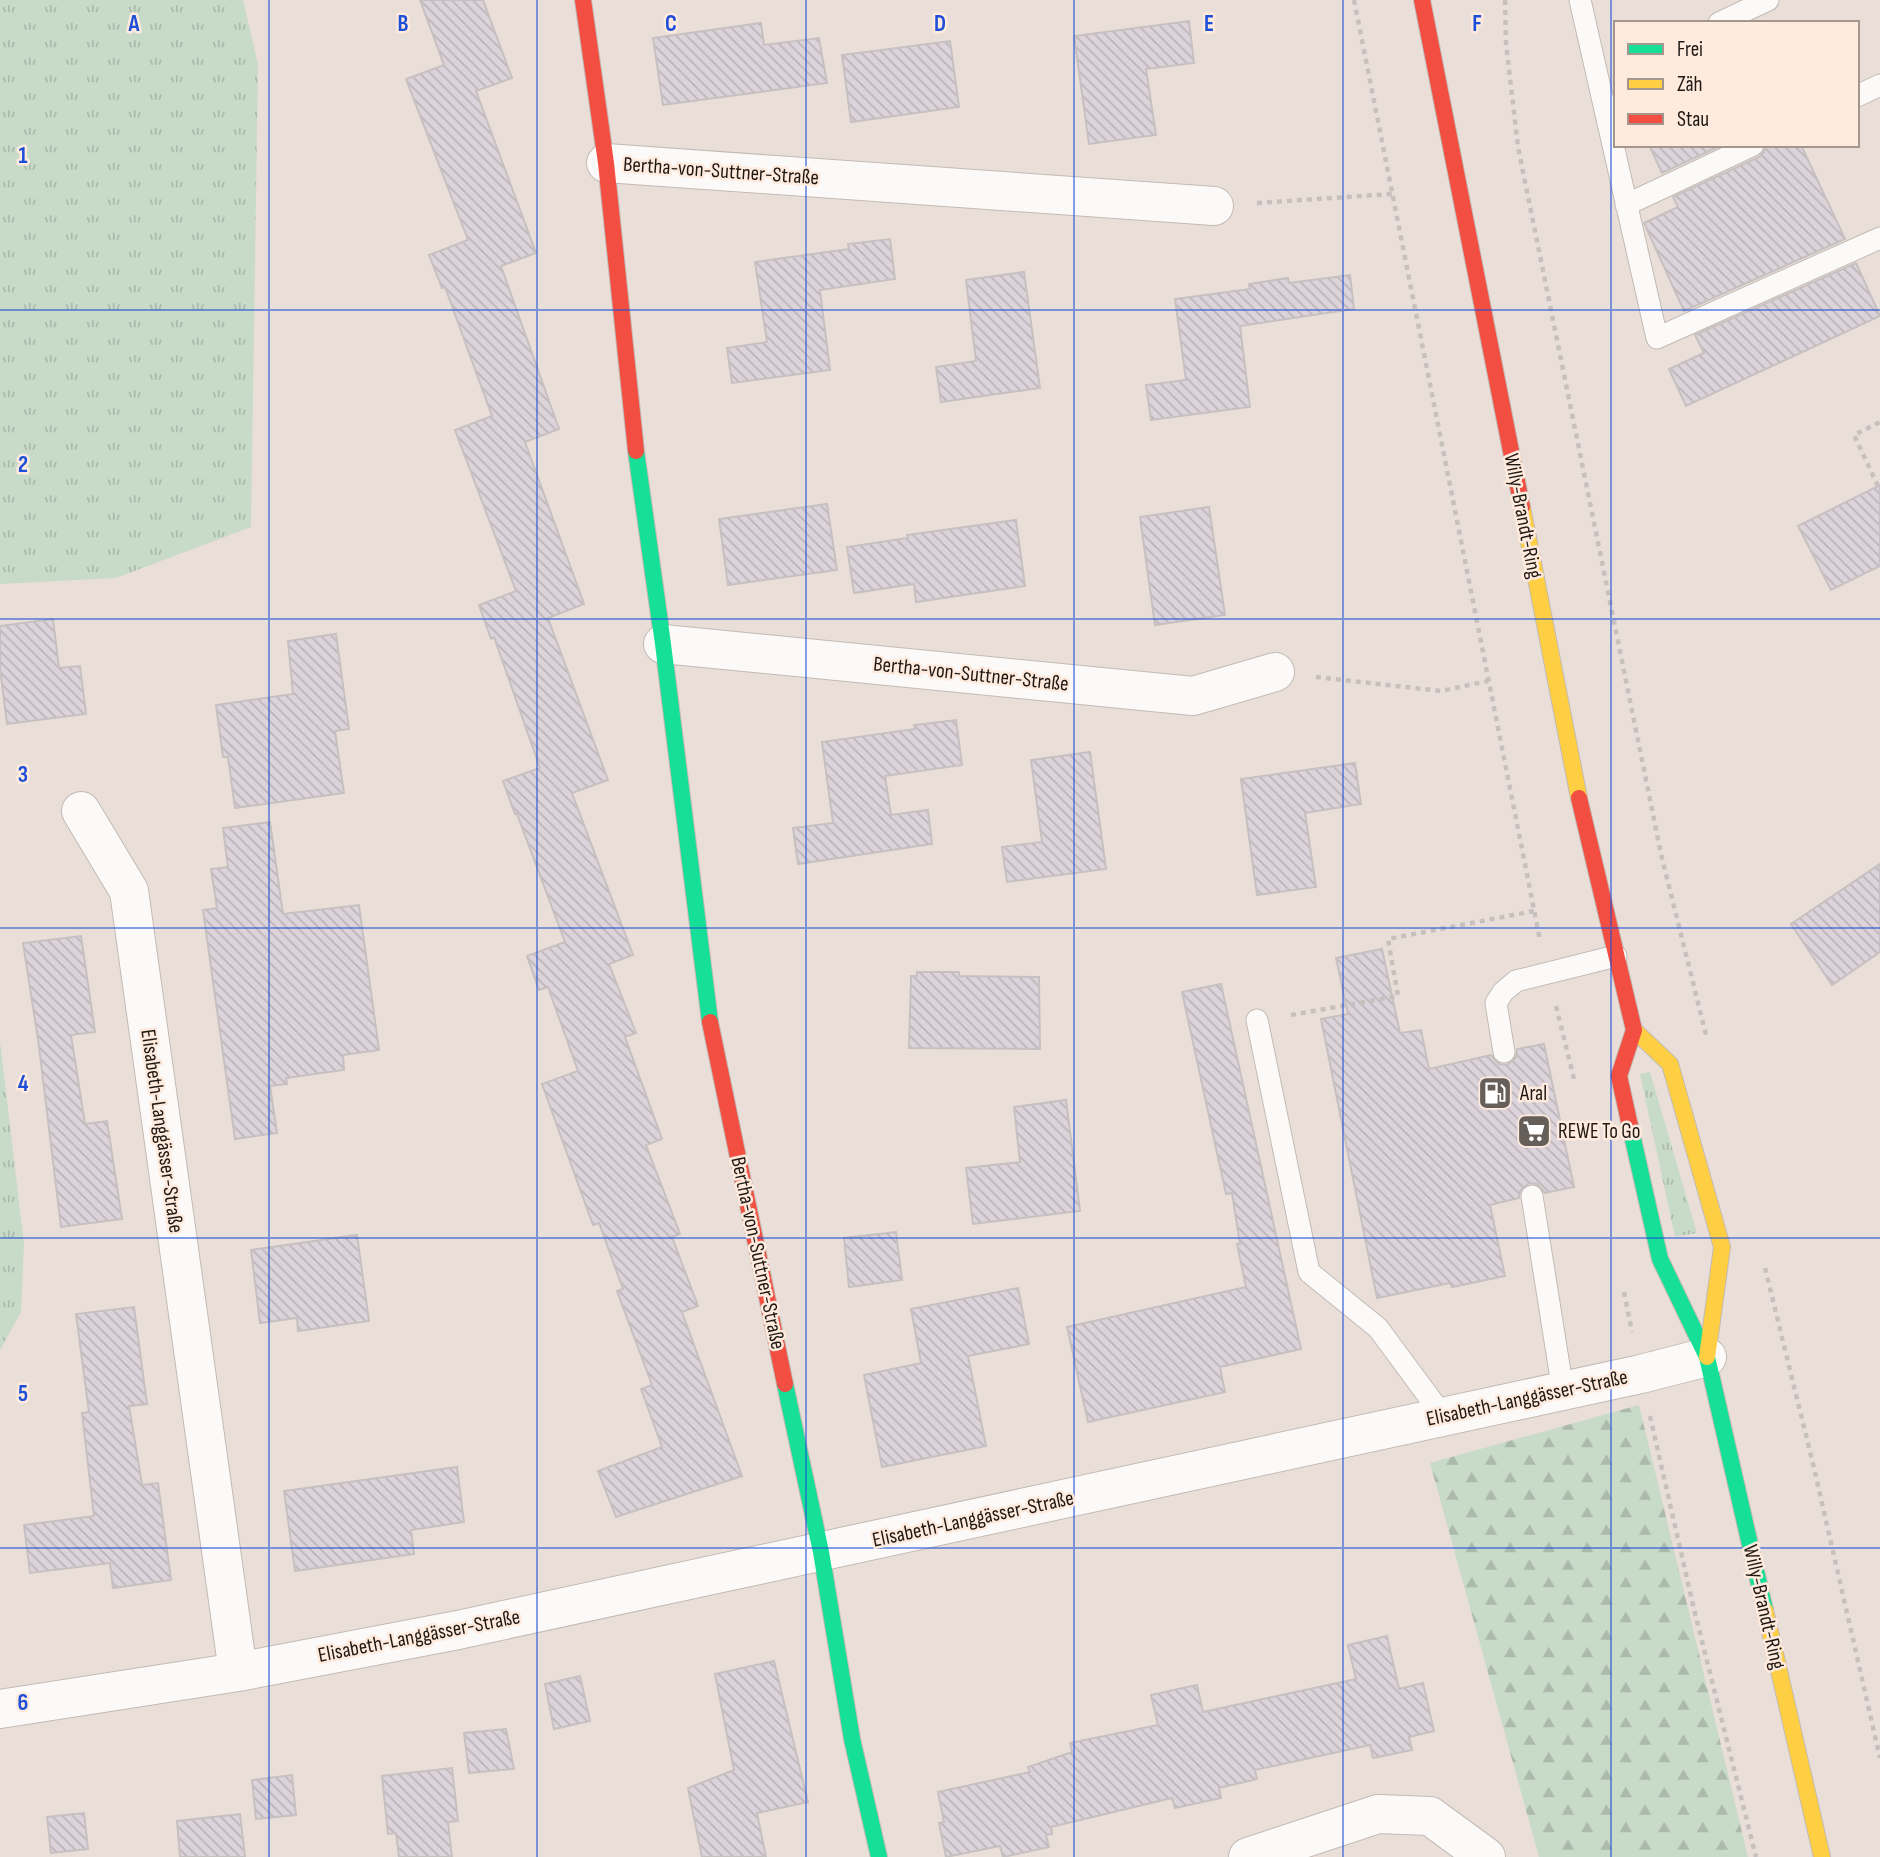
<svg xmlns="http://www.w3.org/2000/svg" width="1880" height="1857" font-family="'Sofia Sans Condensed',sans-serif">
<defs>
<pattern id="grass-tufts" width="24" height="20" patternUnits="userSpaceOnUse" patternTransform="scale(1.75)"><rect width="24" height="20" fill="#c8dac8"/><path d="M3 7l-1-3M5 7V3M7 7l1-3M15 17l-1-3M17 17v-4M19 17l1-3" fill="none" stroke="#abbaab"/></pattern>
<pattern id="forest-firs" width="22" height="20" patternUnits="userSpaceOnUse" patternTransform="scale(1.75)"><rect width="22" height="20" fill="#c8dac8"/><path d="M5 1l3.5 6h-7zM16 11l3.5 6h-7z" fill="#abbaab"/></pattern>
<pattern id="building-back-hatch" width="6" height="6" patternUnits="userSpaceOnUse" patternTransform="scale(1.75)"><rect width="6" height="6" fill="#ddd3da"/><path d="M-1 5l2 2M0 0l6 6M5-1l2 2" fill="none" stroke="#bdb4ba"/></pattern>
</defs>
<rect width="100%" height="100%" fill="#eadfd8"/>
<!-- grass -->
<path fill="url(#grass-tufts)" d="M0,0H243L258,64L251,527L116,578L0,584Z
M0,1041L24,1244L21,1312L0,1350Z
M1650,1072L1697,1233L1675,1237L1640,1074Z"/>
<!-- forest -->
<path fill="url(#forest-firs)" d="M1639,1405L1748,1857H1539L1430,1463Z"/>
<!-- building -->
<path fill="url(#building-back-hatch)" stroke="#c7c0c0" stroke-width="2" d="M420,0H483L512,78L476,91L536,253L501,266L559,429L525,442L584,604L548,618L608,780L572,793L633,955L609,964L636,1033L625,1037L662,1139L646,1145L680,1234L672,1237L698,1306L682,1312L742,1476L616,1517L598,1471L662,1447L641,1389L652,1385L617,1291L623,1289L599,1223L593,1225L542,1084L578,1071L548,987L539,990L527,956L565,942L517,814H515L503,781L540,768L494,637L491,639L479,605L516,591L455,430L492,416L445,287L442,288L429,255L468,240L406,79L444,65Z
M1189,21L1194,63L1146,69L1156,135L1089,144L1074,36Z
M761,23L764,45L819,38L827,83L663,105L653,38Z
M950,41L959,107L851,122L842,55Z
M1649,145H1722L1662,173Z
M1766,145H1801L1845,239L1684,311L1644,223L1678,207L1673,197L1759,157L1764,152Z
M890,239L895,279L820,290L830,370L732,383L727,348L767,342L755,262L849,249L848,244Z
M1856,263L1880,316L1686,406L1669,369L1704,353L1695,335Z
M1024,272L1040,388L941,402L936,367L976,361L966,280Z
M1350,275L1354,309L1240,326L1250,407L1151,420L1146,385L1186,380L1175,299L1250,289L1249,284L1288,278L1289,283Z
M1880,485V566L1831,590L1798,526Z
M827,504L837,570L728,585L719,519Z
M1209,507L1225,615L1155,625L1140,517Z
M1016,520L1025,586L916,602L914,584L854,593L847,547L908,538L907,535Z
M53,619L59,668L80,666L86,714L7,724L0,668V626Z
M336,634L349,729L335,731L344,793L235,808L228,757H223L216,705L293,694L288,641Z
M956,720L962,765L885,776L891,815L928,810L932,844L798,864L793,828L833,823L822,742L915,729L914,725Z
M1090,752L1106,869L1007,882L1002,847L1042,842L1031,760Z
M1355,763L1361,804L1305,813L1316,887L1257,895L1241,779Z
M270,822L283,914L359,905L379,1050L343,1055L344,1070L286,1078L287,1084L270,1086L277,1133L235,1139L203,910L217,908L211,869L228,867L223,828Z
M1880,864V952L1832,985L1791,924Z
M81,936L95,1032L71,1035L85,1124L107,1121L122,1219L61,1227L38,1039L23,943Z
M1382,949L1400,1033L1421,1030L1429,1069L1491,1055L1499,1064L1507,1065L1516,1057L1517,1049L1544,1044L1574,1187L1545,1193L1537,1184L1529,1183L1520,1191L1519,1198L1490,1205L1505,1276L1452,1287L1450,1283L1377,1298L1321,1019L1348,1014L1336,958Z
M917,972H959V976L1039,977L1040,1049L909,1048L911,976H917Z
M1221,984L1301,1349L1220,1367L1225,1392L1088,1422L1067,1327L1246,1287L1237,1244H1240L1232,1193L1226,1194L1182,992Z
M1066,1100L1080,1211L973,1224L966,1168L1020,1162L1014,1107Z
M896,1232L902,1280L849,1287L844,1238Z
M357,1235L369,1321L298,1331L297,1318L260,1323L251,1250Z
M1018,1288L1029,1344L968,1356L986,1446L882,1467L864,1375L921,1363L911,1309Z
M134,1307L147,1404L129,1406L142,1485L158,1483L171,1580L113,1588L110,1563L30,1573L24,1525L94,1516L82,1413L89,1412L76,1314Z
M457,1467L464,1522L411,1530L414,1554L295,1571L284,1491Z
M1387,1636L1399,1689L1423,1683L1434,1731L1409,1737L1412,1750L1373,1758L1370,1745L1255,1770L1257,1779L1219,1788L1221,1798L1175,1808L1172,1798L1051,1827L1052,1834L1046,1835L1049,1847L1003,1857L1000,1846L946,1857L939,1823L944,1822L938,1792L1030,1772L1028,1767L1072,1752L1070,1743L1158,1725L1151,1695L1197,1685L1203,1712L1356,1679L1348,1645Z
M774,1661L808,1802L757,1813L766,1857H702L688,1788L734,1770L715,1674Z
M580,1676L590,1721L554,1729L545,1684Z
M506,1729L514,1769L469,1773L464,1733Z
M452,1768L458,1821L448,1822L452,1857H399L396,1833L388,1834L382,1776Z
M292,1775L296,1815L256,1819L252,1780Z
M84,1813L88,1849L51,1853L47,1817Z
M240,1814L245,1857H180L177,1821Z"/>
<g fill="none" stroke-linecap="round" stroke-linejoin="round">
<!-- lane casing -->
<g stroke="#c2bab4" stroke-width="23">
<path id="lane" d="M1580,0L1657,338L1880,238
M1719,23L1768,0
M1857,96L1880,85
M1626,205L1753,145
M1257,1020L1309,1272L1378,1328L1443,1416
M1504,1052L1496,1003L1503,992L1516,981L1616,956
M1532,1196L1563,1391"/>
</g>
<!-- street casing -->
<g stroke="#c2bab4" stroke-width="40">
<path id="street" d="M606,163L1214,206
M663,644L1193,696L1275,672
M81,811L129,891L238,1672
M0,1709L238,1672L458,1630L1641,1374L1707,1357
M1248,1857L1378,1814L1430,1816L1486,1857"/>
</g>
<!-- fast casing -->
<g stroke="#c2bab4" stroke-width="18">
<path id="fast" d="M636,451L663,644L710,1022
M1630,1126L1660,1259L1707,1357L1765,1610
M785,1384L821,1552L852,1739L879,1857"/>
</g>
<!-- slow casing -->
<g stroke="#c2bab4" stroke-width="18">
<path id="slow" d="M1522,507L1579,798
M1634,1030L1670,1064L1722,1247L1707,1357
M1765,1610L1822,1857"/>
</g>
<!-- jam casing -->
<g stroke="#c2bab4" stroke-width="18">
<path id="jam" d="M583,0L606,163L636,451
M1422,0L1522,507
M1579,798L1634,1030L1619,1076L1630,1126
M710,1022L785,1384"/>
</g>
<!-- path -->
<path stroke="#c6c1bf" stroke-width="4.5" stroke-dasharray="5 5" stroke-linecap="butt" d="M1354,0L1540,940
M1505,0L1506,43L1518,147L1661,854L1707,1039
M1257,203L1392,194
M1878,486L1854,435L1880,422
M1316,677L1441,691L1488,681
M1556,1006L1574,1079
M1291,1015L1398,996L1388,939L1534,911
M1765,1268L1814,1468L1880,1758
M1624,1292L1632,1332
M1650,1416L1693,1605L1756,1857"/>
<!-- lane -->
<use href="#lane" stroke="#fcfaf9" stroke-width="21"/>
<!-- street -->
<use href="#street" stroke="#fcfaf9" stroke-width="38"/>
<!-- fast -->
<use href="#fast" stroke="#16e098" stroke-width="16"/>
<!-- slow -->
<use href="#slow" stroke="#ffcf43" stroke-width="16"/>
<!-- jam -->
<use href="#jam" stroke="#f24e42" stroke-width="16"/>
</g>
<!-- grid -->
<path fill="none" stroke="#1d4ed8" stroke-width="2" stroke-opacity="0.55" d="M269,0V1857M537,0V1857M806,0V1857M1074,0V1857M1343,0V1857M1611,0V1857M0,310H1880M0,619H1880M0,928H1880M0,1238H1880M0,1548H1880"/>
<!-- icons -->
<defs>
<g id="fuel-square" transform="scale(1.75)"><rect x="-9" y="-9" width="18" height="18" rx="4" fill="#665e58" stroke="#ffeade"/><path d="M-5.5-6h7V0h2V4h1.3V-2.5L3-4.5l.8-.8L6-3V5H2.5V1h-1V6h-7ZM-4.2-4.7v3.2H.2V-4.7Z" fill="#fff"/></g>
<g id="supermarket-square" transform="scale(1.75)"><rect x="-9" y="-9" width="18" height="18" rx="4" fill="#665e58" stroke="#ffeade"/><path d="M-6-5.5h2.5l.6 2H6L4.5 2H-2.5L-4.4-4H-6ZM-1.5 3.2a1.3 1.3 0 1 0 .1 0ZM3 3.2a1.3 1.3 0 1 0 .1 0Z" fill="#fff"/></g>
</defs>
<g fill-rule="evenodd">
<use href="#fuel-square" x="1495" y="1093"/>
<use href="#supermarket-square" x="1534" y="1131"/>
</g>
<g text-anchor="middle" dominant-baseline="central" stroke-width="5" stroke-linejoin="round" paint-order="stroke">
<!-- street labels -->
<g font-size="21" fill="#1f1813" stroke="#ffeade">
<text transform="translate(721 171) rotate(4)">Bertha-von-Suttner-Straße</text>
<text transform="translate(1523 516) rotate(79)">Willy-Brandt-Ring</text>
<text transform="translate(971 674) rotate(6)">Bertha-von-Suttner-Straße</text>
<text transform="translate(162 1131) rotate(82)">Elisabeth-Langgässer-Straße</text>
<text transform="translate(758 1253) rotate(78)">Bertha-von-Suttner-Straße</text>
<text transform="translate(1527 1398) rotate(-12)">Elisabeth-Langgässer-Straße</text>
<text transform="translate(973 1519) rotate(-12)">Elisabeth-Langgässer-Straße</text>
<text transform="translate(1764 1607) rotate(77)">Willy-Brandt-Ring</text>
<text transform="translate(419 1636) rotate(-11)">Elisabeth-Langgässer-Straße</text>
</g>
<!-- poi labels -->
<g font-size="21" fill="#1f1813" stroke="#ffeade" text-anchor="start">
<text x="1520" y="1093">Aral</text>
<text x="1558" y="1131">REWE To Go</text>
</g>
</g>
<g font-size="23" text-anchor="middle" font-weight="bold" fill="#1d4ed8" stroke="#ffeade" stroke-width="5" stroke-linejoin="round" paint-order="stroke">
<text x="134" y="31">A</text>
<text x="403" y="31">B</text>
<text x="671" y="31">C</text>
<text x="940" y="31">D</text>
<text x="1209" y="31">E</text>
<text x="1477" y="31">F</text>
<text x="23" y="163">1</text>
<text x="23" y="472">2</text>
<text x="23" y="782">3</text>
<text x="23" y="1091">4</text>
<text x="23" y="1401">5</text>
<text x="23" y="1710">6</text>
</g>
<!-- legend -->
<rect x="1614" y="21" width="245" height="126" fill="#ffeade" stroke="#a5968d" stroke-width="2"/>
<rect x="1628" y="44" width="35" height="10" fill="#16e098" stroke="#a5968d" stroke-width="2"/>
<text x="1677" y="56" font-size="21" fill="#1f1813">Frei</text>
<rect x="1628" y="79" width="35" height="10" fill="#ffcf43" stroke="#a5968d" stroke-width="2"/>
<text x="1677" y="91" font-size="21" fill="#1f1813">Zäh</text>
<rect x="1628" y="114" width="35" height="10" fill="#f24e42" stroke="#a5968d" stroke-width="2"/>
<text x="1677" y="126" font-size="21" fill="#1f1813">Stau</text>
</svg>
